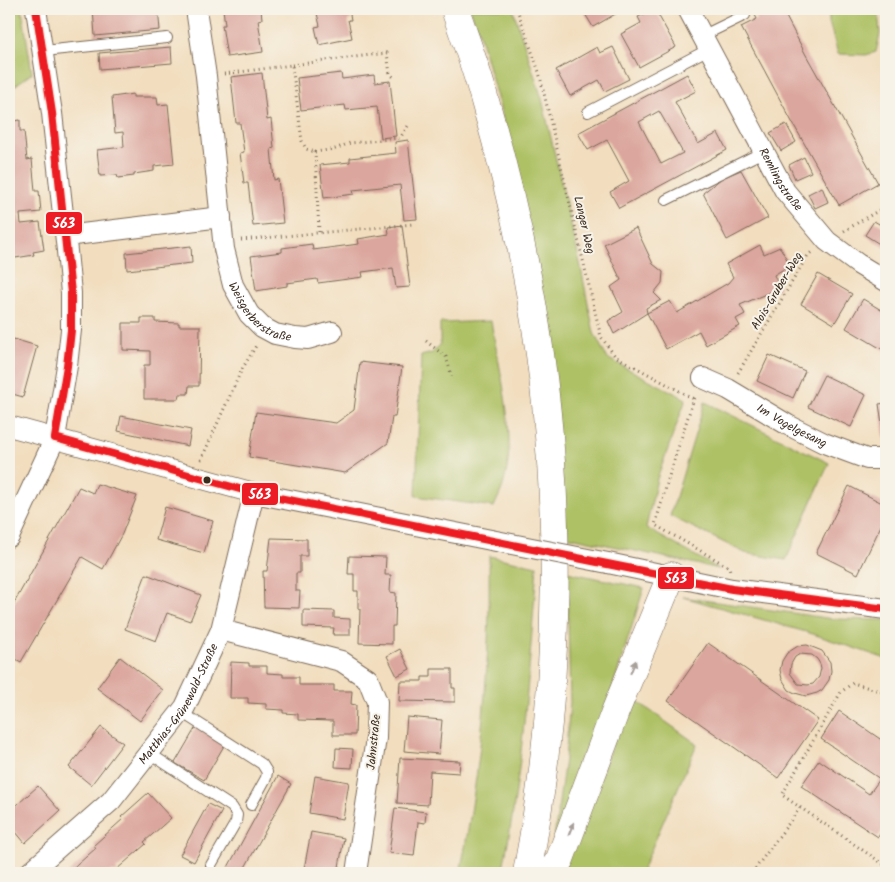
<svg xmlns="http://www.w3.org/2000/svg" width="895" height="882" font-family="Kalam,sans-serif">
<rect width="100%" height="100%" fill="#f7f3e8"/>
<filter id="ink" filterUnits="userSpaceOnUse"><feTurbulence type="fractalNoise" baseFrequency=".02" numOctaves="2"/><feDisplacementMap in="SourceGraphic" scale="10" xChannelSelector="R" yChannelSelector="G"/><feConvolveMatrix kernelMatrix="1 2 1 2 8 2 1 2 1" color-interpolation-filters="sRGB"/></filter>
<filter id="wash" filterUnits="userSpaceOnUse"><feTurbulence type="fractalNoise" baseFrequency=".0096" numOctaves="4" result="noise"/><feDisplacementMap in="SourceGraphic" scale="20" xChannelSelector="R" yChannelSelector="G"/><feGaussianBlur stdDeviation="1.12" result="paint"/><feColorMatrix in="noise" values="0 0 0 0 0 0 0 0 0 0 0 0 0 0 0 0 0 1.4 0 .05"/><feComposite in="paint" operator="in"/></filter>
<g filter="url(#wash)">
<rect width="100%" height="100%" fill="#f2debf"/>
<!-- green -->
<path fill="#aec165" stroke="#747642" d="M9,9H22L32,73L9,90Z
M470,9H513L542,99L580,263L594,333L607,358L686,399L657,479L646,528L719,569L566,536L503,119L478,29Z
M829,9H878L880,34L876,52L866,55L838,54L829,22Z
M491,321C499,369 518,435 504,482C502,491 497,499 494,507L416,496L421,356L432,353L440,345V323Z
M705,402L829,463L786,560L745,553L670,516Z
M489,556L537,566C529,668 523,772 502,873H460C481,769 491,662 489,556Z
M567,572L644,588L598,734L552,853L565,759L570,703Z
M683,597L833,619L886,620V659L813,634Z
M631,697L697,744L641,873H562Z"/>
<g id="blocks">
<!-- building -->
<path fill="#dba69d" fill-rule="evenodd" d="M93,9H158L160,30L95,36Z
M223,9H261L262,19L258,20L263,52L227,57L222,25H225Z
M316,9H349L351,20H348L352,38L319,45L315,27L320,26Z
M582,9H624L593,27Z
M655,9L676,47L639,67L621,34L641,23L638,17Z
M752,9H782L806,55L878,183L839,205L791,120L741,27L757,19Z
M171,47L172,63L100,69L99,53Z
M597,47L600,53L613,47L629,79L605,91L599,80L570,96L556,70Z
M262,73L267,120L271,119L274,148L271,149L274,180L278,179L283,223L253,226L248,183H244L240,153L244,152L242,138L240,123H236L231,77Z
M341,73L342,79L374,75L375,83L390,81L396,136L381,138L377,107L346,110L345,105L301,110L297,78Z
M687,74L696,91L675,102L698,144L718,133L727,150L619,208L610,192L629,181L607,140L588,150L578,133ZM659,111L683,153L661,164L639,122Z
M133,94V97H157L158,105L168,104L174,164L154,166V171L134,174V176L118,178L117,175L100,176L97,150L124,147L123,132L115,133L112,97Z
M20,120V131H24L27,160L32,159L35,191H39L41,212L20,214L21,224L40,222L44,250L33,252L34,255L9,259V122Z
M786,124L796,142L781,151L770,133Z
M408,140L417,219L404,220L400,185L353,190L354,194L324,198L320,165L350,162V158L396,153L395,142Z
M804,157L811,172L795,179L789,165Z
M741,170L768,218L727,240L703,193L722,178Z
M822,187L828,202L815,208L808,194Z
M874,221L886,228V248L865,235Z
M402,225L410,287L396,288L393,268L362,272L363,277L318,283L317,279L287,283V286L256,291L251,256L282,252V248L312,244L313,250L359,244L358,239L389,234L388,227Z
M636,228L653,264L663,272L662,283L654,293L661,300L646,308L647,313L614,334L608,321L623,312L611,287L621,280L604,244Z
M760,245L764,254L780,247L790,265L774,275L780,288L740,305L745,314L736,319L740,326L706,345L699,331L666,349L647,313L670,301L677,313L728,283L733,277L726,264Z
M191,246L192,263L127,270L126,253Z
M818,274L852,294L834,324L801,304Z
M863,299L886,313L885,351L846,328Z
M141,318H155V322L179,323V326H200L199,386H189L188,394H179L178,399H144V365H150V351L123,350V323H141Z
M10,338L37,346L23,397L9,393Z
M769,355L805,371L793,398L757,381Z
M360,362L402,367L395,417H392L388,443L345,473L249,457L256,412L336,423L354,410Z
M824,375L866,395L851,427L808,407Z
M886,403V443H885L879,404Z
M121,416L191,430L188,446L118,431Z
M97,484L137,496L122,534L103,569L82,557L21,662L9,655V612L79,487L93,493Z
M849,486L886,505V515L858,574L816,553Z
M165,507L213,521L204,553L156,540Z
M271,538L307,539V556H300V573H296V591H300L299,608L264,607L263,571H267Z
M349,556L386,557L385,575H391L390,592L396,593L395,626H392V644L359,643L360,609H358V591H354V574H348Z
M146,574L201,595L190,621L167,613L156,641L125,629Z
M303,610L334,611V618L350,619V635H333L334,628L303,627Z
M708,643L818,720L778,778L668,701Z
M807,645L822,651L830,662L831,671L829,680L822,690L817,693L806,696L795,693L789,690L782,679L780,670L782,661L787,653L798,646ZM800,654L812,655L817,659L820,664L821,668L819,677L813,684L808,685L798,684L790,673L791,664L795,657Z
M400,649L410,669L397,676L387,656Z
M120,657L163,690L140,721L97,688Z
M231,662L249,663V666H267V673L283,674V677H299V685H334V691H352L351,704L356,705L355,735H333V721L298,720V714L283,713V710L266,709V704L248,703V698H230Z
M431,669H452V688H455V702L399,701L400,681H422V677H431Z
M839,711L886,743V825L878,837L801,786L819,760L869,794L880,779L821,739Z
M407,717L442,720L439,754L404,751Z
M101,727L123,743L91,785L69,767Z
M196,727L225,744L204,780L175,763Z
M336,748L353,749L352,768L335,767Z
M400,758L460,761L459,773L430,771L428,805L397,803Z
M278,776L291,784L242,873H234L227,869Z
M315,776L349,782L343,819L309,813Z
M38,786L60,811L25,843L15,831L9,835V812Z
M148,793L171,818L144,842L146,844L116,870L118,872L68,873L96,848L94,845L123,819L121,817Z
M208,804L222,811L194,862L180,855Z
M395,808L426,812L425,823L418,822L414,856L389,853Z
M311,832L344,838L338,873L304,869Z"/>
</g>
</g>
<g filter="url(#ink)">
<use href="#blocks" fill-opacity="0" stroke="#7b6956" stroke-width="1"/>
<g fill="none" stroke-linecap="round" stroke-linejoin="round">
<!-- service casing -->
<g stroke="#7b6956" stroke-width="12">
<path id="service" d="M702,36L745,15
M44,51L167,38
M588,112L709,49
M666,200L763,152
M181,712L262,764L267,772L266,778L251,805
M149,753L232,807L237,815L236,822L211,865"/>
</g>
<!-- minor casing -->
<g stroke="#7b6956" stroke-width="22">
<g id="minor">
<path id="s1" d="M196,9L206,76L224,249L233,285L249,314L262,327L275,334L295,338L308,339L332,332"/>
<path id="s2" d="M688,9L785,191L827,241L858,264L886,281"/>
<path d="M66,236L221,217"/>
<path id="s3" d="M703,378L728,389L788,425L824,443L867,459H886"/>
<path d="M9,426L254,493L491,540"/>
<path d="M9,537L55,438L67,366L71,330V293L67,251L52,113L36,9"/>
<path d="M608,563L732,589L886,609"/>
<path d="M221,630L341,661L368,679L377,702L376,738L356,873"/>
<path id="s4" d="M29,873L111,801L185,707L221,630L254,493"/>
</g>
</g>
<!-- primary casing -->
<g stroke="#7b6956" stroke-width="29">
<path id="primary" d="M455,9C465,39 477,70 485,101C504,167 520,235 532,303C564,487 562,690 527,873
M551,873L560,859L615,712L671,576"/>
</g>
<!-- path -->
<path stroke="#7b6956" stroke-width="3" stroke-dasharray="1 4" stroke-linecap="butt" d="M517,9L539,72L601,337L615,356L694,399
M292,65L387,53L390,74L396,79
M224,74L292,65L302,141L306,149L315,152
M844,231L886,206
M319,232L315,152L335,149L350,143L400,138L408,126
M241,240L414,224
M426,341L446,357L453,380
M738,373L808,255L813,251
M694,398L670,473L655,525L729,567L730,571
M201,460L241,371L257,344
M886,693L853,683L841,692L782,795L886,866
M752,873L800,808"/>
<!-- service -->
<use href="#service" stroke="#fff" stroke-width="10"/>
<!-- minor -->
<use href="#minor" stroke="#fff" stroke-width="20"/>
<!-- primary -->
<use href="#primary" stroke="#fff" stroke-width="28"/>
<!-- minor-bridge casing -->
<g stroke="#7b6956" stroke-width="22" stroke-linecap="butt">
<path id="minor-bridge" d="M491,540L608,563"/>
</g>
<!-- minor-bridge -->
<use href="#minor-bridge" stroke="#fff" stroke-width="20"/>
<!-- bus-1 casing -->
<g stroke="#f7f3e8" stroke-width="11">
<path id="bus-1" d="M36,9L52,113L71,293V330L67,366L55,438
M55,438L254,493L732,589L886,609"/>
</g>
<!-- bus-1 -->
<use href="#bus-1" stroke="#ec1b24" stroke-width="8"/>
</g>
<!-- one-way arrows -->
<defs><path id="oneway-solid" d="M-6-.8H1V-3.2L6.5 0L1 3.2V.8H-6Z" transform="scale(1.25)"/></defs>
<g fill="#a79f9a">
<use href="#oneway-solid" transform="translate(633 667) rotate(-68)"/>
<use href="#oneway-solid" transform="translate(571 829) rotate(-69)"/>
</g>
</g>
<!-- markers -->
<circle fill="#3b2a1e" stroke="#f7f3e8" stroke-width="2" cx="207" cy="480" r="4.5"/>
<g text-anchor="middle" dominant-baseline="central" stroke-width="4" stroke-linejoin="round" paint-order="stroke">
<!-- street labels -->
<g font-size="12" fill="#3b2a1e" stroke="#f7f3e8">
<text stroke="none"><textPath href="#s2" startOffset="194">Remlingstraße</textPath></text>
<text transform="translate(584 225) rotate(77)">Langer Weg</text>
<text transform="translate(777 291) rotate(-59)">Alois-Gruber-Weg</text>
<text stroke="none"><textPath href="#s1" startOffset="319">Weisgerberstraße</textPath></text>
<text stroke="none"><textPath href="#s3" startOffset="101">Im Vogelgesang</textPath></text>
<text stroke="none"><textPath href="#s4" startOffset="228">Matthias-Grünewald-Straße</textPath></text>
<text transform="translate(374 742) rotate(-84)">Jahnstraße</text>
</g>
</g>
<g stroke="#f7f3e8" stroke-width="2">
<rect x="45" y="211" width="38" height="24" rx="5" fill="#ec1b24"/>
<rect x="241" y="482" width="38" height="24" rx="5" fill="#ec1b24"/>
<rect x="657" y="566" width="38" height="24" rx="5" fill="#ec1b24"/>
</g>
<g font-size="14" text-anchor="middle" font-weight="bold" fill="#fff">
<text x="64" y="228">563</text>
<text x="260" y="499">563</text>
<text x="676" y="583">563</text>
</g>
<!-- margin -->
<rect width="895" height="882" fill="none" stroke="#f7f3e8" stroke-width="30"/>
</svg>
